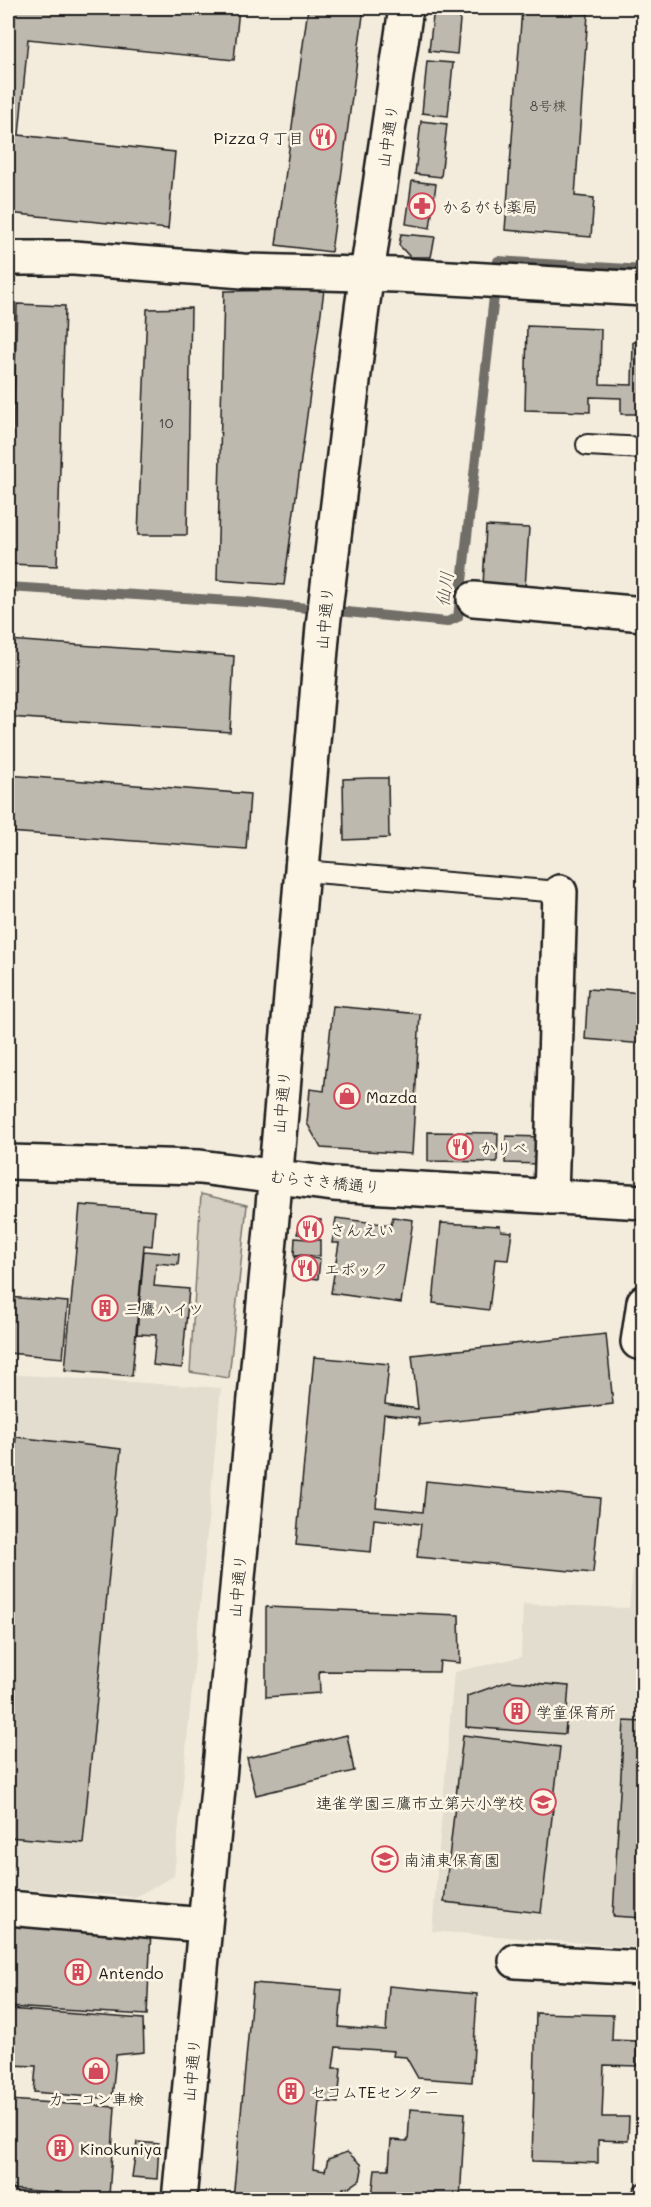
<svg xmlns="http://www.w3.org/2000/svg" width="651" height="2207" font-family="Mali,'Klee One',sans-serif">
<rect width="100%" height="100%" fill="#f3ecdd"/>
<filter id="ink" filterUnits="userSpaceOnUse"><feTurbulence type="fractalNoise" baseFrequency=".0167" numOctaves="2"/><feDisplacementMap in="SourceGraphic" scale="12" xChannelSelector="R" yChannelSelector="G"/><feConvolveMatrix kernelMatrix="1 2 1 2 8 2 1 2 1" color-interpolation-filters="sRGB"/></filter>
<g filter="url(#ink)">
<!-- built -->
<path fill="#e3ddcf" d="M8,1374L221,1388L174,1876L135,1897L8,1888Z
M643,1478V1948L432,1931L454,1672L521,1657L523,1604L629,1608Z"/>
<!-- green -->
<path fill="#d3cec1" stroke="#78756e" stroke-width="1.5" d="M201,1194L247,1205L229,1378L190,1372Z"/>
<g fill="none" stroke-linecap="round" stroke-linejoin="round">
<!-- stream -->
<path stroke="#716e68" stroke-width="10" d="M8,587L247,602L447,622L458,617L498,261L644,270"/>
</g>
<!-- building -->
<path fill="#beb9ae" stroke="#1c1c1c" stroke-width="1.5" d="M8,8H239L234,60L28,39L19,135L175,152L168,229L8,213Z
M308,8H364L331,252L276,245Z
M434,8H461L457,54L429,51Z
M522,9L588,14L575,196L594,198L591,237L505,230Z
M427,61L453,63L448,116L422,113Z
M421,121L447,124L441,177L415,174Z
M412,181L436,184L430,228L406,224Z
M401,234L435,237L431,257H410L399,245Z
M324,290L284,585L217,580L224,291Z
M17,304L65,306L57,566L9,564Z
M191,308L187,535H138L147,309Z
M527,326L601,329L600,384L632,385L633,342H644V414H621V398L590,397V412L525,410Z
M486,526L529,528L525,588L483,586Z
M8,640L234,656L230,732L8,717Z
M8,775L250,794L246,849L8,832Z
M369,778H388L389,838L344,840L343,779Z
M588,989L644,993V1044L585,1039Z
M333,1006L420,1014L412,1154L321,1148L307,1123L310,1089L324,1091Z
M428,1132L498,1133L497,1162L428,1161Z
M506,1136L543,1137L542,1164L505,1163Z
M80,1205L155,1211L152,1246L144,1245L132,1376L65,1370Z
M393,1217L413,1220L401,1303L331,1293L339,1243H332L336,1218L391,1225Z
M309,1219L321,1220L319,1237L297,1234L300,1224Z
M441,1223L500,1226L501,1231L512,1232L508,1260L495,1259L489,1310L433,1303Z
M295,1238L320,1240V1256L294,1255Z
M144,1251L179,1254L178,1265L156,1263L154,1286L189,1289L182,1368L153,1365L156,1335L137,1334Z
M295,1256L320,1259L318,1279L293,1276Z
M8,1297L68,1302L63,1358L8,1353Z
M606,1334L613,1404L419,1425V1418L384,1414L376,1507L423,1512L426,1481L600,1498L593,1573L417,1557L421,1524L374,1519L371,1552L296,1545L314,1357L389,1364L385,1404L418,1409L412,1355Z
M16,1437L121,1449L83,1843L8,1837V1518Z
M266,1607L459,1615L460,1663L440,1661L439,1672L319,1671L320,1693L266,1697Z
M509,1681L569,1686L565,1734L466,1727L467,1696Z
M624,1721L644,1722V1918L613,1916Z
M347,1735L354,1771L256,1795L247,1758Z
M463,1735L560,1747L541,1913L444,1902Z
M11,1921L151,1930L147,2015L8,2007V1936Z
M253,1983L342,1990L339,2027L386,2031L389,1986L477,1994L472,2082L418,2078L406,2057L393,2056L394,2051L336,2047L333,2068H341L338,2103L319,2101L313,2169L325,2171L328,2159L347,2152L361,2164L362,2169L360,2180L350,2187L343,2188V2196L372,2198L375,2169H389L391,2140L408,2141L410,2109L465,2113L460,2200H233Z
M8,2009L143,2019L144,2052L116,2055L112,2099L34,2092L36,2066L8,2065Z
M536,2013L613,2015L612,2040L637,2041V2066L604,2065L602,2117H629L628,2141L598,2140V2163L532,2161Z
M8,2100L115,2107L109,2196L8,2189Z
M137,2142L159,2144L157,2179L132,2177Z"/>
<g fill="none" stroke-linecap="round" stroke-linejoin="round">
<!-- lane casing -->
<g stroke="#1c1c1c" stroke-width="24">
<path id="lane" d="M587,445L644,448
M303,871L560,892
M643,2200L644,2193"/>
</g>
<!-- street casing -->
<g stroke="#1c1c1c" stroke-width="38">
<path id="street" d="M8,258H74L243,271L397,275L644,289
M474,599L644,614
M551,1197L560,892
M638,1342L644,1302
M8,1908L204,1925
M516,1961L644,1968"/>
</g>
<!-- secondary casing -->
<g stroke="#1c1c1c" stroke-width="38">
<path id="secondary" d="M8,1162L200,1167L333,1184L644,1202
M179,2200L271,1229L323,626L362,308L406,8"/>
</g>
<!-- lane -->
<use href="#lane" stroke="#fcf5e5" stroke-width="20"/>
<!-- street -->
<use href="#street" stroke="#fcf5e5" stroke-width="33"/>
<!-- secondary -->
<use href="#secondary" stroke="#fcf5e5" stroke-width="33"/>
</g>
</g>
<!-- icons -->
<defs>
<g id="restaurant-ring" transform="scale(1.35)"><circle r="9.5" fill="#fcf5e5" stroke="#d1495b" stroke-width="1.5"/><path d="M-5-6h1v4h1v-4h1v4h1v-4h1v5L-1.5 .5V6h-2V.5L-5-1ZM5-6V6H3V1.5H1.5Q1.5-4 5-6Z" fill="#d1495b"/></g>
<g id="pharmacy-ring" transform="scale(1.35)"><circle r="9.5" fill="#fcf5e5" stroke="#d1495b" stroke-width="1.5"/><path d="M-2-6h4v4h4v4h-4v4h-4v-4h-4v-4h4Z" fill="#d1495b"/></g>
<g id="shop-ring" transform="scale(1.35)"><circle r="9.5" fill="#fcf5e5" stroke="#d1495b" stroke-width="1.5"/><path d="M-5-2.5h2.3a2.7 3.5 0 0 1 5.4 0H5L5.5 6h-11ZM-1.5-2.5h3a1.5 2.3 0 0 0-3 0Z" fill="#d1495b"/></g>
<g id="building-ring" transform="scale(1.35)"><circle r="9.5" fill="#fcf5e5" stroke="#d1495b" stroke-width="1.5"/><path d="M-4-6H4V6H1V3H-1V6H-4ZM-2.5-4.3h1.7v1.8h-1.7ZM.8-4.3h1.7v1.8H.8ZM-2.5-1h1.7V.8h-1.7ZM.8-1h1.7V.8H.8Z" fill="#d1495b"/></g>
<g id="school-ring" transform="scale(1.35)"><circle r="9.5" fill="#fcf5e5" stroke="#d1495b" stroke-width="1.5"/><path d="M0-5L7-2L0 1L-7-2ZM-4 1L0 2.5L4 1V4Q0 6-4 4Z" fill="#d1495b"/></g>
</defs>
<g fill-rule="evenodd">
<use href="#restaurant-ring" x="323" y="137"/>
<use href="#pharmacy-ring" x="422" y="206"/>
<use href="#shop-ring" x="347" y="1096"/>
<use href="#restaurant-ring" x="460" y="1147"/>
<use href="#restaurant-ring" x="310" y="1229"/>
<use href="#restaurant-ring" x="305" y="1268"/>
<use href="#building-ring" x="105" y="1308"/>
<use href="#building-ring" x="517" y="1711"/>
<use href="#school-ring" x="543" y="1802"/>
<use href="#school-ring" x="385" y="1859"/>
<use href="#building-ring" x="78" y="1972"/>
<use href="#shop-ring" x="96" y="2071"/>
<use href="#building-ring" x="291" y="2091"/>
<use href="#building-ring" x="60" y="2148"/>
</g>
<g text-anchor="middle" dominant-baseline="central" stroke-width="5" stroke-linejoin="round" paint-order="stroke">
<!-- number labels -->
<g font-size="14" fill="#444340">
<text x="548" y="105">8号棟</text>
<text x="166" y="422">10</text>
</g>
<!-- street labels -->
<g font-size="16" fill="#1c1c1c" stroke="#fcf5e5">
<text transform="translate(387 136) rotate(-82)">山中通り</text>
<text transform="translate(324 618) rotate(-85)">山中通り</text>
<text transform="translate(281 1102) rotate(-85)">山中通り</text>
<text transform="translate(325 1181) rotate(6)">むらさき橋通り</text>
<text transform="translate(237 1586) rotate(-85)">山中通り</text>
<text transform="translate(191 2070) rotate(-85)">山中通り</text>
</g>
<!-- poi labels -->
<g font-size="16" fill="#1c1c1c" stroke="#fcf5e5" text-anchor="start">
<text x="304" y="137" text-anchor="end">Pizza９丁目</text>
<text x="442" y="206">かるがも薬局</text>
<text x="366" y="1096">Mazda</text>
<text x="480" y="1147">かりべ</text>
<text x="330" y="1229">さんえい</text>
<text x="324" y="1268">エポック</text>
<text x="124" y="1308">三鷹ハイツ</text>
<text x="536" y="1711">学童保育所</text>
<text x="524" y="1802" text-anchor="end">連雀学園三鷹市立第六小学校</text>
<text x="404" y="1859">南浦東保育園</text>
<text x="98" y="1972">Antendo</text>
<text x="310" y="2091">セコムTEセンター</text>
<text x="96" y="2098" text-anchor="middle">カーコン車検</text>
<text x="80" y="2148">Kinokuniya</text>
</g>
<!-- water labels -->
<g font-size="18" font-style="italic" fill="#55534f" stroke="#fcf5e5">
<text transform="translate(444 589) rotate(-82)">仙川</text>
</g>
</g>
<!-- margin -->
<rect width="651" height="2207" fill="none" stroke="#fcf5e5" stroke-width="30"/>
<rect x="15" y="15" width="621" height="2177" fill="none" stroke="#1c1c1c" stroke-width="2" filter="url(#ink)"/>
</svg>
